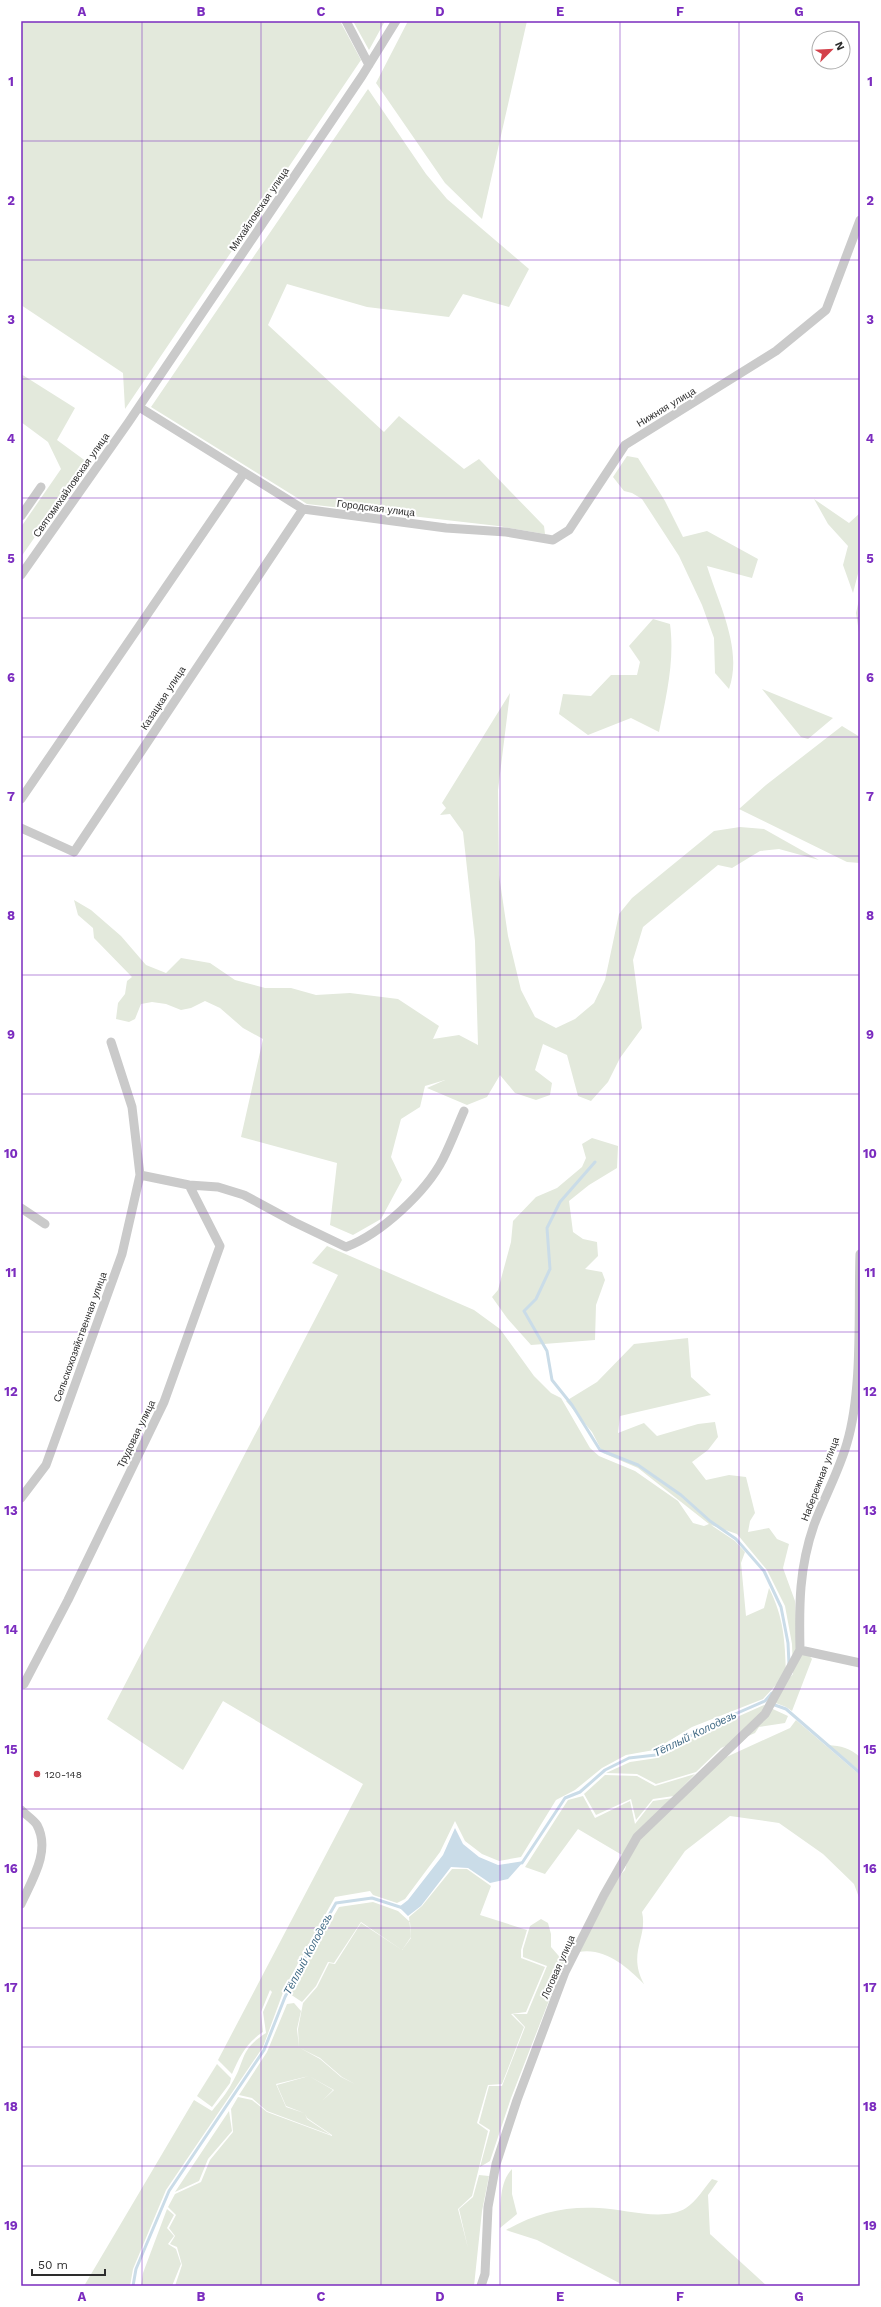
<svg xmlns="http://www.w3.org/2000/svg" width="881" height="2307" font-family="'Work Sans',sans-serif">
<rect width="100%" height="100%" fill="#fff"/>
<!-- green -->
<path fill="#e3e9dc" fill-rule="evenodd" d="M21,21H340L361,60L125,409L123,373L21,305Z
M353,21H385L369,50Z
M408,21H527L482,219L445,183L376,83Z
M368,89L426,174L447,199L529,269L509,307L463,294L449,317L367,307L287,284L268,325L384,432L399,416L464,469L479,459L544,526L545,534L498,526L307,504L151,407Z
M21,374L75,408L57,440L87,462L21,557V527L61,469L48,442L21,422Z
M627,456L638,458L665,501L683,537L707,531L758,559L752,578L707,566C719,605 743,649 729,689L715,673L714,638L702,605L679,556L642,499L632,493L624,491L613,477Z
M814,499L849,523L860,513V566L853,593L843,565L848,546L828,524Z
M860,595V639L856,613Z
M653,619L670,624C675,661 666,697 659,732L631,718L588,735L559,714L563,694L591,696L611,675H637L640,662L629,646Z
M762,689L833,718L808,739L801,737Z
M510,693L498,790L499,875L508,936L521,990L535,1017L556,1028L575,1019L594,1003L605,980L619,914L632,898L714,831L740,827L764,829L819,860L779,849L760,851L732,868L718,865L643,927L633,960L642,1028L620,1058L608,1082L591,1101L578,1096L567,1055L543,1044L535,1070L552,1083L550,1095L536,1100L515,1093L500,1075L487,1097L467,1105L427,1088L445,1080L425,1086L420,1107L401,1119L391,1157L402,1180L381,1219L353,1235L330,1225L337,1163L241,1137L263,1039L243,1028L220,1008L205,1001L191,1008L181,1010L166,1004L152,1002L141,1004L135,1019L129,1022L116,1019L118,1003L125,994L127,981L132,977L94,938L93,928L78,915L74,900L91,910L121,936L146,965L166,973L181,958L210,963L235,980L265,988H291L316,995L350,993L398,999L439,1026L433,1039L459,1035L478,1045L475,941L463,832L450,814L440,815L446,808L442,803Z
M842,726L860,737V863L847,862L739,809L766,785Z
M592,1138L618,1146L617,1168L589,1185L569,1201L573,1232L583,1239L597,1242L598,1256L585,1269L602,1272L605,1280L596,1305L595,1340L531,1345L507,1318L492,1297L498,1290L511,1242L513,1221L536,1197L557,1188L582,1167L586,1158L582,1144Z
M327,1246L474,1310L500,1329L534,1376L551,1393L561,1398L590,1448L599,1456L635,1471L678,1501L693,1523L704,1526L709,1524L638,1468L603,1453L592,1432L566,1401L597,1382L634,1344L688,1338L691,1377L711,1395L620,1416L618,1433L644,1423L657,1436L698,1424L715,1422L718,1437L708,1450L692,1462L706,1480L729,1475L746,1477L755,1513L750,1521L748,1532L769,1528L777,1539L789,1544L783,1568L795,1601L797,1641L812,1659L792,1711L786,1707L768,1700L793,1674L792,1644L785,1606L767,1570L737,1534L711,1525L735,1541L745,1552L741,1563L746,1616L764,1608L769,1588C784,1618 785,1641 786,1674L763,1699L692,1727L654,1750L626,1755L602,1768L575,1790L556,1800L521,1857L499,1861L482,1854L465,1841L455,1821L440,1852L405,1899L397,1903L373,1895L370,1891L335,1897L285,1987L263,2047L166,2190L133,2269L130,2286H84L194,2100L212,2111C219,2102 227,2093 232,2083C246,2060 239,2050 266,2033L263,2012L272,1992L270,1990L261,2012L263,2032C246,2043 240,2056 232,2074L218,2060L363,1784L223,1701L183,1770L107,1719L338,1275L312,1263Z
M764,1705L788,1716L785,1723L759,1727L755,1733L721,1748L696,1772L656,1784L637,1774L606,1773L630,1762L657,1758L710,1729Z
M796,1720L860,1775V1900L854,1884L823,1854L779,1823L730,1816L685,1851L642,1912C648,1938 627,1953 644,1984C626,1966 605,1947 578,1952L619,1876L625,1870L628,1858L639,1839L722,1759L790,1728Z
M828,1745C841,1746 850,1748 860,1757V1771Z
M695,1774L674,1796L653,1799L636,1820L631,1799L596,1815L584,1794L605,1775L637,1776L655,1786Z
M583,1796L595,1818L630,1801L635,1824L653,1801L673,1798L622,1855L578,1829L545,1874L525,1867L568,1800Z
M452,1869H467L491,1886L480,1915L527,1930L521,1950V1958L545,1967L526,2012L511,2014L524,2027L502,2084L488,2085L477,2123L488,2131L472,2196L458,2209L468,2248L459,2209L473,2197L479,2175L489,2176L482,2211L474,2286H175L182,2265L177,2247L170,2244L175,2236L169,2228L176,2215L168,2207L175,2194L201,2182L210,2160L233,2132L231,2109L238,2097L252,2100L267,2112L332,2136V2135L307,2118L305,2114L307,2119L331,2135L267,2111L252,2098L239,2095L267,2052L287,2004L294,2003L301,2011L297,2029L299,2047L298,2029L303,2003L317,1987L329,1963L335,1964L361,1923L402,1950L411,1938L409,1917L422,1906ZM300,2048L320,2058L342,2077L355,2084L383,2086L355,2084L341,2077L320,2059ZM309,2076L334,2090L322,2101L333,2090L309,2076L277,2085L286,2106L304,2113L286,2107L276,2084Z
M373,1902L398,1911L410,1922L411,1937L402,1950L361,1922L334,1963L328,1962L316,1986L302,2002L290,1994L313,1951L339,1907Z
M541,1919L548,1923L551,1934V1947L564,1962L511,2098L490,2161L480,2167L490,2130L479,2123L489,2086H502L525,2027L513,2014H527L547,1966L523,1957V1949L530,1926Z
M217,2064L231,2078L230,2083L212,2107L197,2096Z
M229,2111L232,2131L208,2159L199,2181L175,2192Z
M512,2169V2194L517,2214L500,2228C501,2209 498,2184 512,2169Z
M712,2179L718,2181L708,2195L710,2234L767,2286H625L537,2240L506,2230C536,2213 564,2206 599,2208C624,2209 664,2222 686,2208C696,2202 705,2187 712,2179Z
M167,2209L174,2215L167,2228L174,2236L168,2244L176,2249L181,2264L172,2286H141L143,2273Z"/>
<!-- water -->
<path fill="#cadce8" d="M455,1828L463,1844L479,1857L498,1865L524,1861L508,1879L490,1883L468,1868L451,1867L421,1906L408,1916L399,1907L408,1900L443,1855Z"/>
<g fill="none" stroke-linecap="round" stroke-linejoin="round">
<!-- stream -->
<path stroke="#cadce8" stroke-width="3" d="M595,1162L560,1202L547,1228L550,1269L536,1299L524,1311L547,1351L552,1380L572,1405L600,1450L638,1465L681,1495L710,1521L736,1539L764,1571L781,1607L788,1643L789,1664
M772,1704L786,1709L860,1773
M522,1863L565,1798L580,1792L605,1770L629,1758L656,1755L710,1725L765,1701L772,1693
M133,2286L136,2269L169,2191L264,2050L285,1997L310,1948L336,1903L372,1898L403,1908"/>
<!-- minor -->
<path stroke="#cacaca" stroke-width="9" d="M346,21L369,65
M139,407L303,509L446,528L506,532L553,540L569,530L625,445L776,351L826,310L860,220
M21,516L41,487
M21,575L128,423L362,76L396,21
M21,799L244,473
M21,828L74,852L303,509
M140,1175L189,1185L218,1187L244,1195L294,1222L346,1247C381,1234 426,1192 443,1159C451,1143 457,1127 464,1111
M21,1208L45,1224
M860,1254C858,1311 863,1389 847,1443C839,1471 824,1498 814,1525C799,1568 799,1605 800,1650L860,1663
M21,1498L46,1465L122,1254L140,1175L132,1107L111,1042
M24,1684L68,1600L164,1402L220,1246L189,1185
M21,1810C26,1815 34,1820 37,1825C51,1851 32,1880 21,1904
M481,2286L485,2274L488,2207L496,2164L517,2100L565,1972L604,1895L637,1837L765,1714L800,1650"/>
</g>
<!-- grid -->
<path fill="none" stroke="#7b2cbf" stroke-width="1" stroke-opacity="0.55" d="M142,21V2286M261,21V2286M381,21V2286M500,21V2286M620,21V2286M739,21V2286M21,141H860M21,260H860M21,379H860M21,498H860M21,618H860M21,737H860M21,856H860M21,975H860M21,1094H860M21,1213H860M21,1332H860M21,1451H860M21,1570H860M21,1689H860M21,1809H860M21,1928H860M21,2047H860M21,2166H860"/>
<!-- markers -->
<circle fill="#d3414b" stroke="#fff" stroke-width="1.5" cx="37" cy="1774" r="4"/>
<g text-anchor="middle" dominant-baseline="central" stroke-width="4" stroke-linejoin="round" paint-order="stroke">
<!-- street labels -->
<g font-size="10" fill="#2d2d2d" stroke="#fff">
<text transform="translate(259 209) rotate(-56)">Михайловская улица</text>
<text transform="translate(666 407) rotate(-31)">Нижняя улица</text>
<text transform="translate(71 485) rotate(-55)">Святомихайловская улица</text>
<text transform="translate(376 508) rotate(7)">Городская улица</text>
<text transform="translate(163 698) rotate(-57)">Казацкая улица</text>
<text transform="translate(80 1337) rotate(-70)">Сельскохозяйственная улица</text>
<text transform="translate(136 1434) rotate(-64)">Трудовая улица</text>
<text transform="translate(820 1479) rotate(-69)">Набережная улица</text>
<text transform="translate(558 1967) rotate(-66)">Логовая улица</text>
</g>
<!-- poi labels -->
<g font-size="10" fill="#2d2d2d" stroke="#fff" text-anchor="start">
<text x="45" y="1774">120-148</text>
</g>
<!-- water labels -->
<g font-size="11" font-style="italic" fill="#446d87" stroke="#fff">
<text transform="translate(695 1734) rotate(-26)">Тёплый Колодезь</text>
<text transform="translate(308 1954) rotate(-62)">Тёплый Колодезь</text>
</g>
</g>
<!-- border -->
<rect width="881" height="2307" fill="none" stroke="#ffffff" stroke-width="44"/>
<!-- north arrow -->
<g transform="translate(831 50) rotate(66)"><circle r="19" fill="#ffffff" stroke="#ababab"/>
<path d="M0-3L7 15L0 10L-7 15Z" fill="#d3414b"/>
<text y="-6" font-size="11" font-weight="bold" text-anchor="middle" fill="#2d2d2d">N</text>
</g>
<!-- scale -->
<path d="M32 2269v6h73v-6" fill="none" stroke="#2d2d2d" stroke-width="2"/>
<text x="38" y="2269" font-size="12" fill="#2d2d2d" stroke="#ffffff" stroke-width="3" paint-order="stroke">50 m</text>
<rect x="22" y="22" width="837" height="2263" fill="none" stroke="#7b2cbf" stroke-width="1.5"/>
<g font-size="13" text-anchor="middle" font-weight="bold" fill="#7b2cbf">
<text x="82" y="16">A</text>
<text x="201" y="16">B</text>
<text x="321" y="16">C</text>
<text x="440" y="16">D</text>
<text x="560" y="16">E</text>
<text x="680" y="16">F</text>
<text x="799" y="16">G</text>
<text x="11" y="86">1</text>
<text x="870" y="86">1</text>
<text x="11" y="205">2</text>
<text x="870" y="205">2</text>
<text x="11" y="324">3</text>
<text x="870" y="324">3</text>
<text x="11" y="443">4</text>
<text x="870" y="443">4</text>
<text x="11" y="563">5</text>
<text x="870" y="563">5</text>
<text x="11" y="682">6</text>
<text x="870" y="682">6</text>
<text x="11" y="801">7</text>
<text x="870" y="801">7</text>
<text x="11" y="920">8</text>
<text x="870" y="920">8</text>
<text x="11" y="1039">9</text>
<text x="870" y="1039">9</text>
<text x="11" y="1158">10</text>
<text x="870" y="1158">10</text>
<text x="11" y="1277">11</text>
<text x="870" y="1277">11</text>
<text x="11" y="1396">12</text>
<text x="870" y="1396">12</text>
<text x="11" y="1515">13</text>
<text x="870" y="1515">13</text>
<text x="11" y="1634">14</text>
<text x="870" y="1634">14</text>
<text x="11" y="1754">15</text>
<text x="870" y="1754">15</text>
<text x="11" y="1873">16</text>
<text x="870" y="1873">16</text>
<text x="11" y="1992">17</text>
<text x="870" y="1992">17</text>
<text x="11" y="2111">18</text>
<text x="870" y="2111">18</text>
<text x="11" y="2230">19</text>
<text x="870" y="2230">19</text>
<text x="82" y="2301">A</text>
<text x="201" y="2301">B</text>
<text x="321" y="2301">C</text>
<text x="440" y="2301">D</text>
<text x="560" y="2301">E</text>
<text x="680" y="2301">F</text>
<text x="799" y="2301">G</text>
</g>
</svg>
